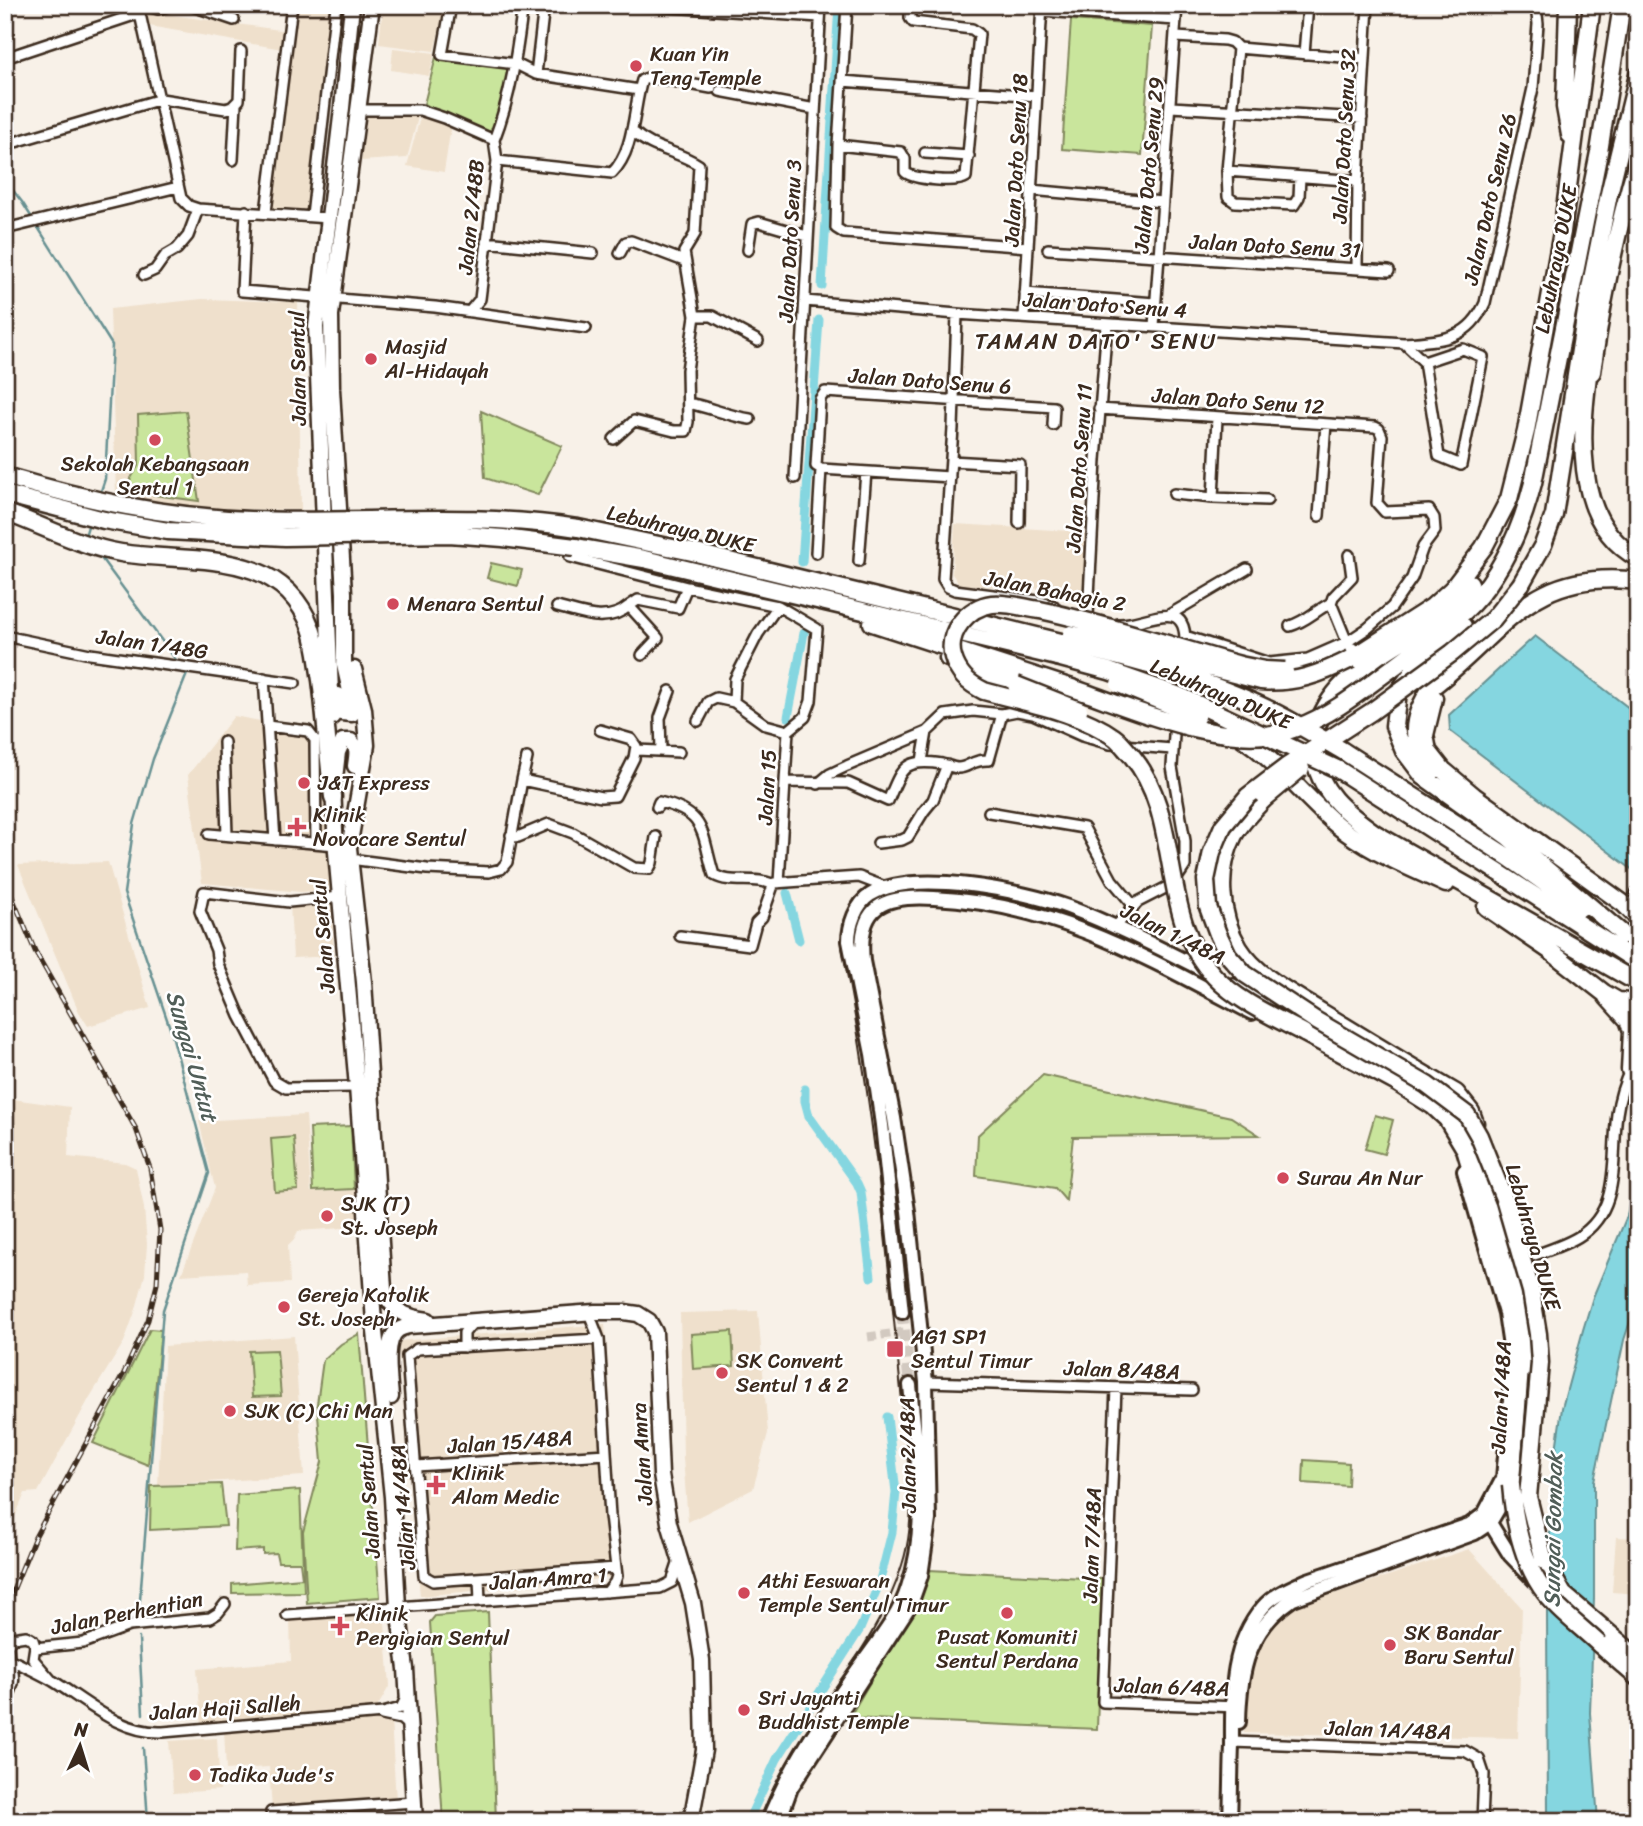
<svg xmlns="http://www.w3.org/2000/svg" width="1643" height="1826" font-family="Sriracha,sans-serif">
<rect width="100%" height="100%" fill="#f8f1e8"/>
<filter id="ink" filterUnits="userSpaceOnUse"><feTurbulence type="fractalNoise" baseFrequency=".0143" numOctaves="2"/><feDisplacementMap in="SourceGraphic" scale="14" xChannelSelector="R" yChannelSelector="G"/><feConvolveMatrix kernelMatrix="1 2 1 2 8 2 1 2 1" color-interpolation-filters="sRGB"/></filter>
<g filter="url(#ink)">
<!-- built -->
<path fill="#efe0cc" d="M295,5H332L309,212L270,209Z
M383,5H446L434,51L379,44Z
M143,11L287,31L282,49L149,26Z
M393,48L435,53L429,76L391,70Z
M419,114L407,158L361,161L367,116Z
M421,114L451,127L444,172L407,166Z
M202,299L298,302L301,510L204,509L116,495L110,309Z
M955,524L1087,532L1081,603L1035,588L960,585L952,574Z
M234,716L318,732L332,890L302,892L202,883L188,775Z
M108,862L150,1008L88,1026L79,1012L18,865Z
M331,902L334,956L293,958L290,904Z
M5,1098L70,1107L68,1157L125,1163L136,1168L144,1208L147,1244L145,1275L136,1309L124,1342L90,1397L38,1492L25,1493L5,1541Z
M306,1115L311,1192L356,1190L358,1227L298,1231L294,1239L288,1245L290,1283L247,1285L246,1271L181,1275L215,1188L199,1121Z
M758,1311L768,1433L753,1489L688,1522L683,1458L680,1313Z
M605,1324L620,1577L420,1596L398,1341Z
M294,1336L304,1476L158,1485L165,1346Z
M1616,1537L1638,1538V1594L1612,1592Z
M1469,1549L1522,1608L1518,1738L1244,1733L1253,1657L1267,1632L1294,1607Z
M384,1611L390,1685L375,1711L201,1725L197,1669L291,1661L290,1618Z
M373,1718L391,1720L396,1800L272,1809L269,1767L226,1770L224,1730Z
M217,1738L220,1790L173,1793L169,1741Z"/>
<!-- green -->
<path fill="#c9e59c" stroke="#82885d" stroke-width="2" d="M1071,20L1152,26L1142,155L1062,149Z
M436,57L508,67L512,71L494,136L423,108Z
M186,411L199,501L124,491L139,464L138,415Z
M481,411L562,446L538,495L485,478Z
M491,563L522,570L518,586L487,578Z
M1043,1075L1231,1117L1259,1135L1073,1137L1066,1201L1055,1188L976,1176L978,1135Z
M1375,1115L1393,1120L1384,1154L1365,1149Z
M351,1126L354,1189L313,1191L310,1128Z
M294,1137L298,1190L275,1192L271,1139Z
M150,1329L161,1330L148,1465L93,1443Z
M732,1331L734,1366L693,1369L691,1334Z
M359,1334L380,1597L307,1603L303,1532L322,1462L317,1404L323,1360L341,1344Z
M277,1350L281,1396L252,1397L249,1351Z
M1304,1460L1349,1463L1348,1486L1303,1483Z
M221,1484L226,1526L150,1530L151,1486Z
M300,1490L304,1592L232,1593V1584L302,1578L300,1562H278L276,1553L263,1554V1549L235,1551L237,1495Z
M929,1570L1102,1579L1097,1729L849,1718L921,1595Z
M488,1612L496,1821H443L430,1622L435,1616Z"/>
<!-- water -->
<path fill="#85d6e0" stroke="#679192" stroke-width="2" d="M1535,636L1629,708L1638,711V874L1450,731L1449,715Z
M1638,1154V1297L1624,1340L1594,1481V1598L1590,1713L1598,1821H1548L1547,1612L1552,1478L1562,1408L1583,1330L1593,1297L1627,1216Z"/>
<g fill="none" stroke-linecap="round" stroke-linejoin="round">
<!-- stream -->
<path stroke="#679192" stroke-width="2.5" d="M5,180L22,202L112,345L105,479L100,494
M85,536L89,523
M98,554L179,664
M139,1612L163,1310L209,1173L171,1031L124,893L134,824L153,759L187,674L183,669
M139,1638L143,1714
M143,1748L148,1821"/>
<!-- canal -->
<path stroke="#85d6e0" stroke-width="9" d="M822,286L839,5
M802,562L819,320
M788,717L804,633
M787,893L799,940
M805,1089V1101L809,1116L857,1183L861,1192L871,1277
M748,1821L777,1759L860,1629L879,1584L892,1532L896,1492L887,1417"/>
<!-- minor-tunnel -->
<path stroke="#d2c9c0" stroke-width="9" stroke-dasharray="9 4.5" stroke-linecap="butt" d="M868,1337L904,1332"/>
<!-- secondary-tunnel -->
<path stroke="#d2c9c0" stroke-width="12" stroke-dasharray="12 6" stroke-linecap="butt" d="M902,1312L910,1385"/>
<!-- minor casing -->
<g stroke="#3b2a1e" stroke-width="14">
<path id="minor" d="M138,5L181,198L189,206L198,209L328,218
M144,5L158,9L171,5
M190,5L234,20
M451,5L442,55L516,64L536,74L639,90
M639,5L820,17
M847,5L838,145L836,228L844,233L1028,247
M1042,11L1176,20
M785,12L804,5
M1176,37L1225,40L1232,42L1238,48L1365,59
M1238,48L1227,171L1228,197L1235,202L1294,205L1299,197L1300,177
M1304,54L1308,5
M5,58L140,13
M536,74L544,5
M842,81L1037,96
M720,91L815,109
M1171,107L1362,118
M358,110H420L444,118L494,140L497,161L480,299L470,311
M494,140C511,96 517,52 523,5
M5,145L161,99L226,109L232,107L239,100L241,51
M838,145L901,152L905,159V172C914,180 957,183 966,177L979,34L972,29L913,22L910,18V5
M925,153L969,156
M233,160L236,104
M497,161L612,173C635,150 633,109 642,80L651,77L711,88
M1227,171L1358,181
M1031,190L1162,202
M246,211L242,291L435,307L586,328
M266,212L292,5
M312,216L336,5
M5,229L178,187
M486,242L593,253
M1048,249L1389,271
M748,250L752,224L759,222L807,236
M620,253L626,242L631,241L684,261
M1357,267L1358,181L1368,5
M144,275L155,270L165,256L177,249L188,236L198,209
M1025,293L1155,303
M805,301L957,314L1404,343C1441,340 1468,341 1485,303L1533,88L1538,24L1536,5
M957,314L953,428L943,579L948,587L955,590L1038,601L1054,606
M695,316H712L758,341
M1024,317L1042,5
M1154,326L1177,5
M1404,343L1424,362L1439,456L1461,465L1483,357L1463,349L1424,362
M688,403C709,407 728,416 750,419
M1099,409L1375,427L1379,429L1382,436L1377,503L1385,512L1429,510L1434,518L1435,531L1423,547L1412,578L1392,607L1368,628L1347,642L1308,659L1269,663L1185,636
M614,439L634,421L674,431H686L688,422L687,370L695,316L684,252L695,234L699,165C677,150 654,151 632,131
M951,461L1020,465L1019,523
M821,469L950,477
M795,478L821,5
M1174,494L1213,498L1267,500
M1213,498L1217,418
M1319,516L1326,424
M816,553L821,469L816,466L820,399L825,392L1054,407L1053,425
M570,557L687,587L778,606
M859,561L866,472
M629,606L638,600L678,608L687,587
M557,607C581,613 607,625 629,606L658,638L642,655
M1169,615L1247,569
M1088,616L1096,460L1107,324
M1118,624C1143,626 1186,594 1185,642
M1290,626C1307,621 1316,610 1331,603
M5,636L90,654L295,683
M1347,642L1331,603L1333,597L1352,577L1349,555
M264,678L275,840
M734,702L735,679L758,634L778,606L817,629L811,701L805,717L788,731L779,883
M698,721L708,702L716,698L734,702L766,725L788,731
M267,726L308,731L315,740L316,843
M224,742L227,835
M637,750L679,752
M661,751L660,718L670,691
M922,761L927,732
M522,780L527,758
M785,782L848,783L888,801C902,768 903,758 942,764C947,765 953,768 958,768C969,768 972,759 989,760L1002,714
M818,784L830,774L847,766L927,732L945,715L973,711L1002,714L1017,711L1033,714L1082,736L1110,744L1172,749
M657,807L659,802C708,813 701,834 714,875C731,885 754,876 772,884
M989,812L1084,828L1112,880L1134,906
M209,834L336,845
M511,835L518,837L549,824L573,833L634,868L649,869L652,863L656,837
M878,843L902,840L908,837L924,811L933,800L947,765
M350,859L427,869L489,872L501,869L507,862L522,780L601,797L615,796L634,758L636,746L631,739L600,730
M1638,890L1635,896L1638,902
M340,897L289,902L204,892L200,911L216,950L218,964L240,1016L274,1081L286,1088L357,1087
M1115,927L1138,902L1173,884L1185,866V841L1172,767L1175,719
M680,936L750,945L756,923L762,917L774,883L859,877L888,888
M1508,1264C1530,1256 1558,1249 1578,1237C1622,1210 1611,1158 1617,1114C1619,1098 1624,1083 1631,1068
M589,1313L599,1339L610,1516L617,1576L615,1582L607,1592
M599,1339L417,1349L407,1356L424,1576L433,1581L616,1568
M464,1347V1333L474,1321
M926,1382L1192,1390
M1116,1388L1103,1702L1238,1707
M416,1466L606,1454
M479,1578L480,1601
M287,1615L660,1588L672,1582L679,1561
M35,1648L83,1643L129,1626L210,1618L218,1613L225,1604
M51,1680L33,1659L35,1646L33,1640L26,1636L12,1638L8,1645L9,1659C24,1666 39,1673 53,1681C87,1702 121,1734 163,1732L383,1713L401,1708L406,1698
M5,1704C14,1684 17,1680 9,1659
M382,1715L401,1719L409,1726
M1232,1742L1465,1751L1479,1759L1484,1774L1482,1821
M271,1812L414,1802"/>
</g>
<!-- secondary casing -->
<g stroke="#3b2a1e" stroke-width="18">
<path id="secondary" d="M1232,985L1324,1034
M1445,1106C1481,1142 1488,1197 1501,1243C1513,1285 1528,1325 1526,1369
M902,1312L882,1125L872,1054L849,941C849,925 856,904 870,895C912,868 1024,891 1068,907C1118,926 1165,951 1213,975
M1487,1518L1510,1555L1535,1581
M1239,1722C1240,1671 1248,1629 1293,1599L1475,1533L1490,1523L1513,1484
M768,1821C790,1765 824,1717 858,1669C876,1644 899,1617 908,1587C930,1523 916,1451 910,1385
M779,1821L791,1788L911,1604L921,1576L929,1520L926,1382L908,1211L894,1118L863,961C857,905 884,895 934,898C1056,904 1147,958 1252,1013
M1230,1821C1231,1796 1231,1771 1232,1745C1232,1697 1229,1647 1263,1607C1274,1594 1293,1587 1308,1580L1469,1525L1484,1514L1503,1478L1510,1400V1347L1505,1313L1464,1171"/>
</g>
<!-- primary casing -->
<g stroke="#3b2a1e" stroke-width="19">
<path id="primary" d="M354,669L364,709L367,745L349,848L364,982L384,1289C390,1311 407,1317 428,1320
M338,695L341,713L352,714L353,704L344,665V593L332,389L331,315L372,5
M332,717L316,327L342,108L352,5
M335,779L338,752L343,741H351C359,749 356,756 355,766
M333,786L336,852L357,1087L374,1322L392,1497L398,1607L406,1669L415,1821
M391,1397C390,1381 383,1340 398,1330C401,1328 405,1327 409,1326L595,1312H624L638,1314L649,1321L655,1332L661,1475L669,1523L693,1603L702,1660L704,1750L691,1821"/>
</g>
<!-- motorway casing -->
<g stroke="#3b2a1e" stroke-width="21">
<path id="motorway" d="M1568,5L1565,107L1570,135
M1590,361C1581,425 1570,522 1638,558
M1592,372C1602,300 1616,230 1638,160
M5,512C43,526 80,546 121,553C190,564 281,546 311,628C317,645 318,663 321,680C326,719 328,758 333,797
M578,528L692,552L1061,642
M575,547L644,559L1057,657
M1521,584L1543,545L1554,515L1588,299L1609,194L1638,75
M872,623L1069,687
M1463,626L1419,664L1398,692L1394,726L1404,751L1423,776L1507,836L1624,935
M948,658L1016,685
M1351,659L1432,607L1452,589L1484,547L1509,499L1526,431L1562,232L1592,5
M1391,669C1418,648 1448,629 1472,604C1503,571 1522,526 1533,483L1599,152L1622,5
M1285,671L1316,664L1351,651
M1434,698L1425,735L1428,751L1443,770L1474,796L1624,904L1638,918
M1197,716C1256,732 1293,787 1337,825C1368,851 1410,867 1446,884
M1318,724C1342,654 1432,642 1470,583
M1313,750C1318,792 1344,811 1376,834L1638,983
M1343,751L1508,857L1580,908
M1339,770L1638,962
M1431,774C1410,740 1409,720 1432,687C1506,630 1530,568 1638,581
M1265,798C1254,809 1242,821 1234,835C1216,869 1219,915 1239,948C1257,977 1295,995 1323,1013C1367,1040 1411,1067 1456,1093L1471,1112L1475,1123
M1486,907L1549,950L1604,993L1618,1001L1629,1002L1638,999
M1607,997L1628,1020L1632,1031L1630,1070
M1304,1033L1397,1083L1433,1106L1447,1119L1465,1149L1517,1323L1520,1368L1511,1485
M1544,1561L1563,1594L1638,1658
M1599,1644L1638,1678"/>
</g>
<!-- minor -->
<use href="#minor" stroke="#fff" stroke-width="9"/>
<!-- secondary -->
<use href="#secondary" stroke="#fff" stroke-width="12"/>
<!-- primary -->
<use href="#primary" stroke="#fff" stroke-width="14"/>
<!-- motorway -->
<use href="#motorway" stroke="#fff" stroke-width="16"/>
<!-- tram -->
<path stroke="#3b2a1e" stroke-width="2" d="M760,1821C770,1789 789,1759 807,1731C841,1679 884,1626 902,1565C910,1541 911,1516 911,1491C892,1309 879,1127 842,948"/>
<!-- rail casing -->
<g stroke="#3b2a1e" stroke-width="5">
<path id="rail" d="M5,880L35,951L136,1129L150,1168L160,1230L157,1284L148,1320L124,1373L34,1539L5,1610"/>
</g>
<!-- rail -->
<use href="#rail" stroke="#fff" stroke-width="2.5" stroke-dasharray="8" stroke-linecap="butt"/>
<!-- motorway-bridge casing -->
<g stroke="#3b2a1e" stroke-width="21" stroke-linecap="butt">
<path id="motorway-bridge" d="M5,476C86,500 165,517 250,520C359,524 469,511 578,528
M5,494L104,520L168,531L285,537L449,534L503,538L575,547
M1521,584L1493,619L1452,653L1371,712L1286,767L1248,796L1223,826L1212,852L1206,880L1208,907L1218,934L1228,955L1245,974L1315,1020L1427,1085L1467,1115L1479,1136L1505,1201L1531,1291L1538,1334L1540,1363L1528,1497L1544,1561
M1071,634L1106,641L1261,681C1294,684 1321,674 1351,659
M1061,642C1133,660 1205,678 1272,711C1296,723 1319,737 1343,751
M1057,657L1109,671L1180,696L1339,770
M1285,671L1265,670L1240,665C1174,647 1107,624 1040,610C1025,608 1007,602 992,604C968,607 946,632 953,657C958,674 968,683 984,691C1026,703 1077,711 1114,737C1121,742 1126,750 1132,756C1184,819 1157,917 1215,977C1239,1002 1274,1017 1304,1033
M1119,684L1197,716
M1016,685L1079,710
M1069,687C1133,708 1230,754 1296,728C1332,715 1361,691 1391,669
M1265,798L1301,768
M1511,1485C1514,1520 1521,1557 1541,1587C1556,1609 1580,1626 1599,1644"/>
</g>
<!-- motorway-bridge -->
<use href="#motorway-bridge" stroke="#fff" stroke-width="16"/>
</g>
</g>
<!-- markers -->
<g fill="#d1495b" stroke="#fff" stroke-width="2.5">
<circle cx="636" cy="66" r="7"/>
<circle cx="371" cy="359" r="7"/>
<circle cx="155" cy="440" r="7"/>
<circle cx="393" cy="604" r="7"/>
<circle cx="304" cy="783" r="7"/>
<path d="M293.5 816.5h7v7h7v7h-7v7h-7v-7h-7v-7h7z"/>
<circle cx="1283" cy="1178" r="7"/>
<circle cx="327" cy="1216" r="7"/>
<circle cx="284" cy="1307" r="7"/>
<rect x="886" y="1340" width="18" height="18" rx="3.5"/>
<circle cx="722" cy="1373" r="7"/>
<circle cx="230" cy="1411" r="7"/>
<path d="M432.5 1474.5h7v7h7v7h-7v7h-7v-7h-7v-7h7z"/>
<circle cx="744" cy="1593" r="7"/>
<circle cx="1007" cy="1613" r="7"/>
<path d="M336.5 1615.5h7v7h7v7h-7v7h-7v-7h-7v-7h7z"/>
<circle cx="1390" cy="1645" r="7"/>
<circle cx="744" cy="1710" r="7"/>
<circle cx="195" cy="1775" r="7"/>
</g>
<g text-anchor="middle" dominant-baseline="central" stroke-width="5" stroke-linejoin="round" paint-order="stroke">
<!-- poi labels -->
<g font-size="21" fill="#3b2a1e" stroke="#fff" text-anchor="start">
<text x="650" y="54">Kuan Yin<tspan x="650" dy="24">Teng Temple</tspan></text>
<text x="385" y="347">Masjid<tspan x="385" dy="24">Al-Hidayah</tspan></text>
<text x="155" y="464" text-anchor="middle">Sekolah Kebangsaan<tspan x="155" dy="24">Sentul 1</tspan></text>
<text x="407" y="604">Menara Sentul</text>
<text x="318" y="783">J&amp;T Express</text>
<text x="313" y="815">Klinik<tspan x="313" dy="24">Novocare Sentul</tspan></text>
<text x="1297" y="1178">Surau An Nur</text>
<text x="341" y="1204">SJK (T)<tspan x="341" dy="24">St. Joseph</tspan></text>
<text x="298" y="1295">Gereja Katolik<tspan x="298" dy="24">St. Joseph</tspan></text>
<text x="911" y="1337">AG1 SP1<tspan x="911" dy="24">Sentul Timur</tspan></text>
<text x="736" y="1361">SK Convent<tspan x="736" dy="24">Sentul 1 &amp; 2</tspan></text>
<text x="244" y="1411">SJK (C) Chi Man</text>
<text x="452" y="1473">Klinik<tspan x="452" dy="24">Alam Medic</tspan></text>
<text x="758" y="1581">Athi Eeswaran<tspan x="758" dy="24">Temple Sentul Timur</tspan></text>
<text x="356" y="1614">Klinik<tspan x="356" dy="24">Pergigian Sentul</tspan></text>
<text x="1404" y="1633">SK Bandar<tspan x="1404" dy="24">Baru Sentul</tspan></text>
<text x="1007" y="1637" text-anchor="middle">Pusat Komuniti<tspan x="1007" dy="24">Sentul Perdana</tspan></text>
<text x="758" y="1698">Sri Jayanti<tspan x="758" dy="24">Buddhist Temple</tspan></text>
<text x="209" y="1775">Tadika Jude's</text>
</g>
<!-- street labels -->
<g font-size="21" fill="#3b2a1e" stroke="#fff">
<text transform="translate(1344 136) rotate(-87)">Jalan Dato Senu 32</text>
<text transform="translate(1016 160) rotate(-87)">Jalan Dato Senu 18</text>
<text transform="translate(1149 165) rotate(-85)">Jalan Dato Senu 29</text>
<text transform="translate(1490 199) rotate(-77)">Jalan Dato Senu 26</text>
<text transform="translate(471 217) rotate(-84)">Jalan 2/48B</text>
<text transform="translate(790 241) rotate(-87)">Jalan Dato Senu 3</text>
<text transform="translate(1275 246) rotate(3)">Jalan Dato Senu 31</text>
<text transform="translate(1556 259) rotate(-79)">Lebuhraya DUKE</text>
<text transform="translate(1105 305) rotate(4)">Jalan Dato Senu 4</text>
<text transform="translate(298 368) rotate(-91)">Jalan Sentul</text>
<text transform="translate(930 381) rotate(4)">Jalan Dato Senu 6</text>
<text transform="translate(1238 401) rotate(4)">Jalan Dato Senu 12</text>
<text transform="translate(1079 468) rotate(-86)">Jalan Dato Senu 11</text>
<text transform="translate(681 529) rotate(13)">Lebuhraya DUKE</text>
<text transform="translate(1055 591) rotate(11)">Jalan Bahagia 2</text>
<text transform="translate(152 644) rotate(8)">Jalan 1/48G</text>
<text transform="translate(1221 694) rotate(23)">Lebuhraya DUKE</text>
<text transform="translate(767 787) rotate(-87)">Jalan 15</text>
<text transform="translate(1173 934) rotate(26)">Jalan 1/48A</text>
<text transform="translate(323 936) rotate(-95)">Jalan Sentul</text>
<text transform="translate(1533 1237) rotate(74)">Lebuhraya DUKE</text>
<text transform="translate(1122 1370) rotate(2)">Jalan 8/48A</text>
<text transform="translate(1501 1397) rotate(-87)">Jalan 1/48A</text>
<text transform="translate(510 1442) rotate(-4)">Jalan 15/48A</text>
<text transform="translate(642 1454) rotate(-94)">Jalan Amra</text>
<text transform="translate(908 1455) rotate(-91)">Jalan 2/48A</text>
<text transform="translate(369 1501) rotate(-94)">Jalan Sentul</text>
<text transform="translate(403 1507) rotate(-95)">Jalan 14/48A</text>
<text transform="translate(1092 1545) rotate(-88)">Jalan 7/48A</text>
<text transform="translate(548 1579) rotate(-4)">Jalan Amra 1</text>
<text transform="translate(127 1613) rotate(-11)">Jalan Perhentian</text>
<text transform="translate(1172 1687) rotate(2)">Jalan 6/48A</text>
<text transform="translate(225 1708) rotate(-4)">Jalan Haji Salleh</text>
<text transform="translate(1388 1730) rotate(2)">Jalan 1A/48A</text>
</g>
<!-- neighbourhood labels -->
<g font-size="23" letter-spacing="2" fill="#3b2a1e" stroke="#fff">
<text x="1096" y="341">TAMAN DATO' SENU</text>
</g>
<!-- water labels -->
<g font-size="23" font-style="italic" fill="#515e58" stroke="#fff">
<text transform="translate(192 1056) rotate(74)">Sungai Untut</text>
<text transform="translate(1553 1530) rotate(-89)">Sungai Gombak</text>
</g>
</g>
<!-- margin -->
<rect width="1643" height="1826" fill="none" stroke="#fff" stroke-width="28"/>
<rect x="14" y="14" width="1615" height="1798" fill="none" stroke="#3b2a1e" stroke-width="2.5" filter="url(#ink)"/>
<!-- north arrow -->
<g transform="translate(80 1746) rotate(4)" stroke="#ffffff" stroke-width="5" paint-order="stroke">
<path d="M0-5L12 26L0 18L-12 26Z" fill="#3b2a1e"/>
<text y="-10" font-size="19" font-weight="bold" text-anchor="middle" fill="#3b2a1e">N</text>
</g>
</svg>
